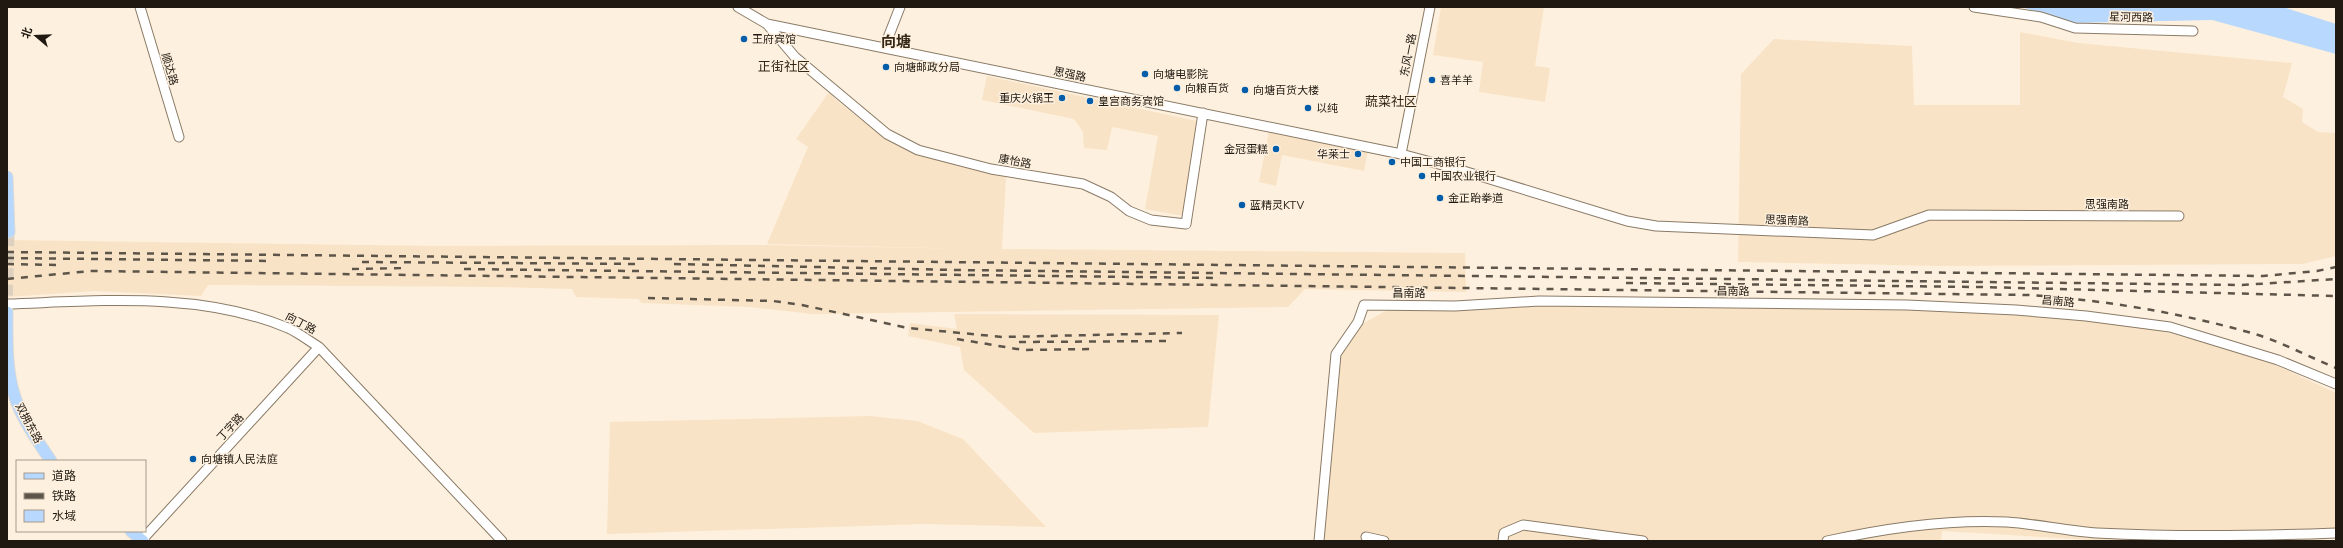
<svg xmlns="http://www.w3.org/2000/svg" width="2343" height="548" font-family="Mulish,'Noto Sans SC',sans-serif">
<rect width="100%" height="100%" fill="#fef0de"/>
<!-- built -->
<path fill="#f9e3c6" d="M1441,7H1544L1535,66L1550,68L1545,102L1479,92L1483,62L1433,55Z
M2020,32L2078,43L2292,63L2283,97L2303,109L2302,122L2318,132L2336,133V256L2302,264L1943,266L1738,262L1741,74L1774,39L1912,46L1914,105H2020Z
M987,76L1197,121L1183,216L1145,209L1158,136L1112,127L1107,150L1084,148L1083,132L1074,119L982,100Z
M829,92L836,100L874,130L907,150L1006,177L1002,249L1465,253L1466,292L1305,289L1288,307L812,314L750,307L642,303L638,299L576,297L572,289L499,287L208,285L201,296L95,291L7,297V240L437,246L766,245L976,249L767,244L808,147L796,139Z
M1269,131L1368,150L1364,171L1282,155L1276,186L1259,182Z
M1581,304L1922,306L2135,324L2202,342L2276,365L2336,393V538L2309,541H2108L1942,531L1941,541H1322L1337,407L1338,355L1362,324L1393,307Z
M954,314L1219,315L1208,427L1034,433L964,370L960,347L908,336L910,323L957,329Z
M871,416L917,421L963,439L1046,527L925,524L607,534L610,422Z"/>
<!-- water -->
<path fill="#b9d8fd" d="M2021,7H2283L2336,24V54L2212,20L2072,23Z"/>
<g fill="none" stroke-linecap="round" stroke-linejoin="round">
<!-- major-tunnel -->
<path stroke="#ddd0bf" stroke-width="11" stroke-dasharray="11 5.5" stroke-linecap="butt" d="M7,312L9,232"/>
<!-- minor casing -->
<g stroke="#8a7b67" stroke-width="11">
<path id="minor" d="M140,7L179,137
M738,7L767,24L1401,154L1457,169L1627,221L1656,226L1873,235L1929,215L2179,216
M1974,7L2041,17L2075,28L2193,31
M767,24L795,57L838,93L887,134L918,150L991,169L1083,184L1111,197L1129,211L1151,220L1186,224L1203,113
M884,48L900,7
M1401,154L1430,7
M7,304C100,301 200,291 288,328C299,333 309,341 319,347L502,541
M1366,537L1384,541
M141,541L319,347
M1319,541L1336,354L1358,322L1364,305L1455,306L1539,301L1907,305L2016,310L2086,316L2170,327L2278,360L2336,384
M1503,541L1504,533L1523,525L1643,541
M1827,541C1886,528 1947,519 2007,522C2037,524 2067,531 2097,533C2177,537 2257,536 2336,533"/>
</g>
<!-- major casing -->
<g stroke="#dbdad9" stroke-width="13">
<path id="major" d="M7,177L9,232
M7,312C7,339 6,368 14,394C21,418 37,440 51,461
M131,531L143,541"/>
</g>
<!-- minor -->
<use href="#minor" stroke="#fff" stroke-width="9"/>
<!-- major -->
<use href="#major" stroke="#b6d7fe" stroke-width="11"/>
<!-- rail -->
<path stroke="#5d554a" stroke-width="2.5" stroke-dasharray="7 7" stroke-linecap="butt" d="M7,252L2263,276L2317,271L2336,267
M7,258L272,261
M362,262L640,264
M7,264L60,265
M674,264L957,270L2242,285L2336,279
M352,269L408,268
M464,269L1220,278
M7,279L91,271L2029,295C2103,300 2176,312 2248,332C2278,340 2307,356 2336,368
M1626,283L1980,287L2336,296
M648,298L773,301L802,305L908,328L1003,337L1182,333
M957,339L1023,350L1093,349
M1019,342L1173,341"/>
</g>
<!-- markers -->
<g fill="#015ca9" stroke="#fef0de" stroke-width="1.5">
<circle cx="744" cy="39" r="4"/>
<circle cx="886" cy="67" r="4"/>
<circle cx="1145" cy="74" r="4"/>
<circle cx="1432" cy="80" r="4"/>
<circle cx="1177" cy="88" r="4"/>
<circle cx="1245" cy="90" r="4"/>
<circle cx="1062" cy="98" r="4"/>
<circle cx="1090" cy="101" r="4"/>
<circle cx="1308" cy="108" r="4"/>
<circle cx="1276" cy="149" r="4"/>
<circle cx="1358" cy="154" r="4"/>
<circle cx="1392" cy="162" r="4"/>
<circle cx="1422" cy="176" r="4"/>
<circle cx="1440" cy="198" r="4"/>
<circle cx="1242" cy="205" r="4"/>
<circle cx="193" cy="459" r="4"/>
</g>
<g text-anchor="middle" dominant-baseline="central" stroke-width="3" stroke-linejoin="round" paint-order="stroke">
<!-- street labels -->
<g font-size="11" fill="#1f1911" stroke="#fef0de">
<text transform="translate(2131 17) rotate(1)">星河西路</text>
<text transform="translate(1408 55) rotate(-79)">东风一路</text>
<text transform="translate(170 69) rotate(74)">顺达路</text>
<text transform="translate(1070 74) rotate(12)">思强路</text>
<text transform="translate(1015 161) rotate(10)">康怡路</text>
<text x="2107" y="204">思强南路</text>
<text transform="translate(1787 220) rotate(2)">思强南路</text>
<text transform="translate(1733 291) rotate(1)">昌南路</text>
<text x="1409" y="293">昌南路</text>
<text transform="translate(2058 301) rotate(5)">昌南路</text>
<text transform="translate(301 323) rotate(28)">向丁路</text>
<text transform="translate(29 423) rotate(62)">双拥东路</text>
<text transform="translate(230 427) rotate(-47)">丁字路</text>
</g>
<!-- poi labels -->
<g font-size="11" fill="#1f1911" stroke="#fef0de" text-anchor="start">
<text x="752" y="39">王府宾馆</text>
<text x="894" y="67">向塘邮政分局</text>
<text x="1153" y="74">向塘电影院</text>
<text x="1440" y="80">喜羊羊</text>
<text x="1185" y="88">向粮百货</text>
<text x="1253" y="90">向塘百货大楼</text>
<text x="1054" y="98" text-anchor="end">重庆火锅王</text>
<text x="1098" y="101">皇宫商务宾馆</text>
<text x="1316" y="108">以纯</text>
<text x="1268" y="149" text-anchor="end">金冠蛋糕</text>
<text x="1350" y="154" text-anchor="end">华莱士</text>
<text x="1400" y="162">中国工商银行</text>
<text x="1430" y="176">中国农业银行</text>
<text x="1448" y="198">金正跆拳道</text>
<text x="1250" y="205">蓝精灵KTV</text>
<text x="201" y="459">向塘镇人民法庭</text>
</g>
<!-- quarter labels -->
<g font-size="13" fill="#342816" stroke="#fef0de">
<text x="784" y="66">正街社区</text>
<text x="1391" y="101">蔬菜社区</text>
</g>
<!-- district labels -->
<g font-size="15" font-weight="bold" fill="#342816" stroke="#fef0de">
<text x="896" y="41">向塘</text>
</g>
</g>
<!-- border -->
<rect width="2343" height="548" fill="none" stroke="#1f1911" stroke-width="16"/>
<!-- legend -->
<rect x="16" y="460" width="130" height="72" fill="#fef0de" stroke="#a59a8c"/>
<rect x="24" y="473" width="20" height="6" fill="#b6d7fe" stroke="#a59a8c"/>
<text x="52" y="480" font-size="12" fill="#1f1911">道路</text>
<rect x="24" y="493" width="20" height="6" fill="#5d554a" stroke="#a59a8c"/>
<text x="52" y="500" font-size="12" fill="#1f1911">铁路</text>
<rect x="24" y="510" width="20" height="12" fill="#b9d8fd" stroke="#a59a8c"/>
<text x="52" y="520" font-size="12" fill="#1f1911">水域</text>
<!-- north arrow -->
<g transform="translate(36 36) rotate(289)" stroke="#fef0de" stroke-width="3" paint-order="stroke">
<path d="M0-3L7 15L0 10L-7 15Z" fill="#1f1911"/>
<text y="-6" font-size="11" font-weight="bold" text-anchor="middle" fill="#1f1911">北</text>
</g>
</svg>
